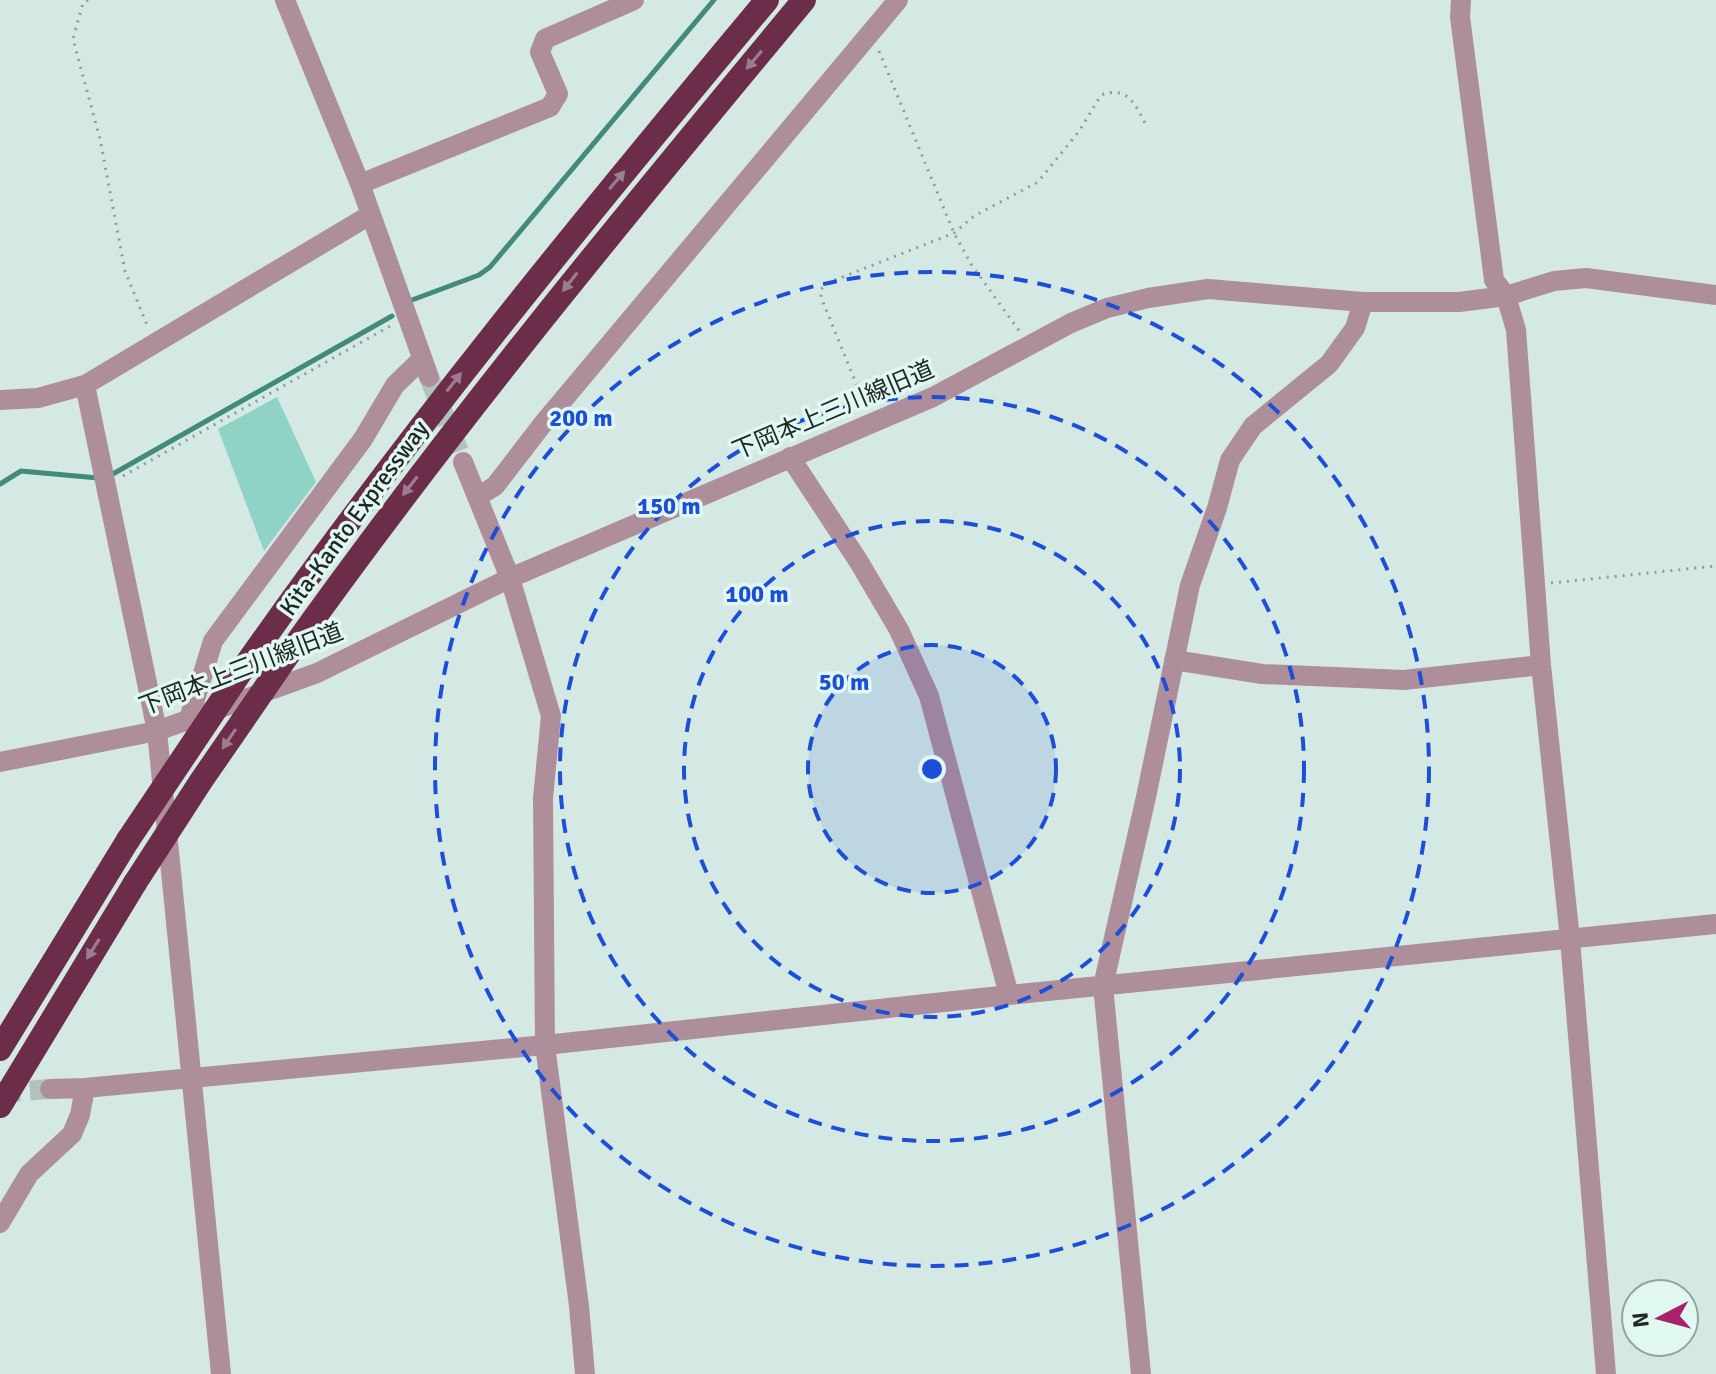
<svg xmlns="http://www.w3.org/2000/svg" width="1716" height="1374" font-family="Signika,'Noto Sans JP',sans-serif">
<rect width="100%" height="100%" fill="#d4e9e4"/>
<!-- green -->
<path fill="#8ed3c5" d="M277,397L316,482L264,551L218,429Z"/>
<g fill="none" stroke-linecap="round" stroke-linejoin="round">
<!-- stream -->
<path stroke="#428a7e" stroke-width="5" d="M412,300L479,275L490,267L714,0
M111,475L392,316
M0,484L21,471L98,478"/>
<!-- street-tunnel -->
<path stroke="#b0c2be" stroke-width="20" stroke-dasharray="20 10" stroke-linecap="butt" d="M429,377L463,462
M0,1093L50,1089"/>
<!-- path -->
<path stroke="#8d9d99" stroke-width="3" stroke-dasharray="2 6" stroke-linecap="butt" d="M88,0L83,3L73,39L100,139L125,271L147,325
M879,51L954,233L971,264L1020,332
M866,408L821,297V289L830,282L954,233L974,216L1038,182L1080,130L1101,95C1127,86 1134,102 1145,123
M123,476L392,325
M1551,583L1716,566"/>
<!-- street -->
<path stroke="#af8e9b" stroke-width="20" d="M285,0L360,184L429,377
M1461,0L1460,17L1494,280L1506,296L1516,330L1541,665L1570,939L1606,1374
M360,184L550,107L558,94L540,52L545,39L634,0
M85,385L157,731L221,1374
M0,400L38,398L85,385L370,215
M790,457L859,562L899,630L929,696L1009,995
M463,462L510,578L551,716L543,798L545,1045L579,1306L585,1374
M477,497L495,486L542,425L898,0
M1174,660L1262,674L1404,680L1541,665
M188,722L213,641L363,439L395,385L421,360
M0,762L157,731L317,673L510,578L933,397L1071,323L1107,308L1148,298L1208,289L1363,302H1459L1506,296L1554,281L1586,278L1716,295
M50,1089L85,1088L545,1045L1009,995L1716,924
M0,1223L29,1174L72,1134L80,1115L85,1088
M1141,1374L1103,986L1146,797L1190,585L1217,508L1230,460L1253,426L1329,364L1355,328L1363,302"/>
<!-- highway -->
<path stroke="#6c2d4b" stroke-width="24" d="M290,652C451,426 627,213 804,0
M242,670C405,437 585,218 767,0
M0,1049L128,840
M0,1106L135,883"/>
<!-- highway-bridge -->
<path stroke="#6c2d4b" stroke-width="24" d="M128,840L242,670
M135,883L201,781L290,652"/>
</g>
<!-- one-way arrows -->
<defs><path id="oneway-solid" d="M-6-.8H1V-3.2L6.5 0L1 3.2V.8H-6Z" transform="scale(2)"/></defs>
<g fill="#9b7e8e">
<use href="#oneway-solid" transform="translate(754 60) rotate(130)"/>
<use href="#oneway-solid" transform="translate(617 180) rotate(-50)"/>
<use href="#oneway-solid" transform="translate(570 282) rotate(128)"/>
<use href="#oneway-solid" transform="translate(454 382) rotate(-52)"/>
<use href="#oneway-solid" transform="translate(410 486) rotate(128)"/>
<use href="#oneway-solid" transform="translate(229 739) rotate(124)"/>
<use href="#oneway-solid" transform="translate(93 949) rotate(122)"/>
</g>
<!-- distance rings -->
<circle cx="932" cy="769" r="124" fill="#1d4ed8" fill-opacity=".12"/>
<g fill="none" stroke="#1d4ed8" stroke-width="4" stroke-dasharray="14 10">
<circle cx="932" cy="769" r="124"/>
<circle cx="932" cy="769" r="248"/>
<circle cx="932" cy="769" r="372"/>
<circle cx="932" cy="769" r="497"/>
</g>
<g text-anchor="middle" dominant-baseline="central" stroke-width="7" stroke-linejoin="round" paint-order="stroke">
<!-- street labels -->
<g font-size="24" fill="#202826" stroke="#e1f7f2">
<text transform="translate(833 410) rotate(-23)">下岡本上三川線旧道</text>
<text transform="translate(354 518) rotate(-54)">Kita-Kanto Expressway</text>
<text transform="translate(241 669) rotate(-21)">下岡本上三川線旧道</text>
</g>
</g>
<circle cx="932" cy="769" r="12" fill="#1d4ed8" stroke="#e1f7f2" stroke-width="4"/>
<g font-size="24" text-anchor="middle" font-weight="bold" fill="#1d4ed8" stroke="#e1f7f2" stroke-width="7" stroke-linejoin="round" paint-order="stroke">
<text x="581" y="426">200 m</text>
<text x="669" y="514">150 m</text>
<text x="757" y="602">100 m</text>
<text x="844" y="690">50 m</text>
</g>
<!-- north arrow -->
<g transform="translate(1660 1318) rotate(264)"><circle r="38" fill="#e1f7f2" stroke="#94a4a0" stroke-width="2"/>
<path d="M0-6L14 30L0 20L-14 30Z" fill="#a8226b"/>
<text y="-12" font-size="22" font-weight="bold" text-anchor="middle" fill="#202826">N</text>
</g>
</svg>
